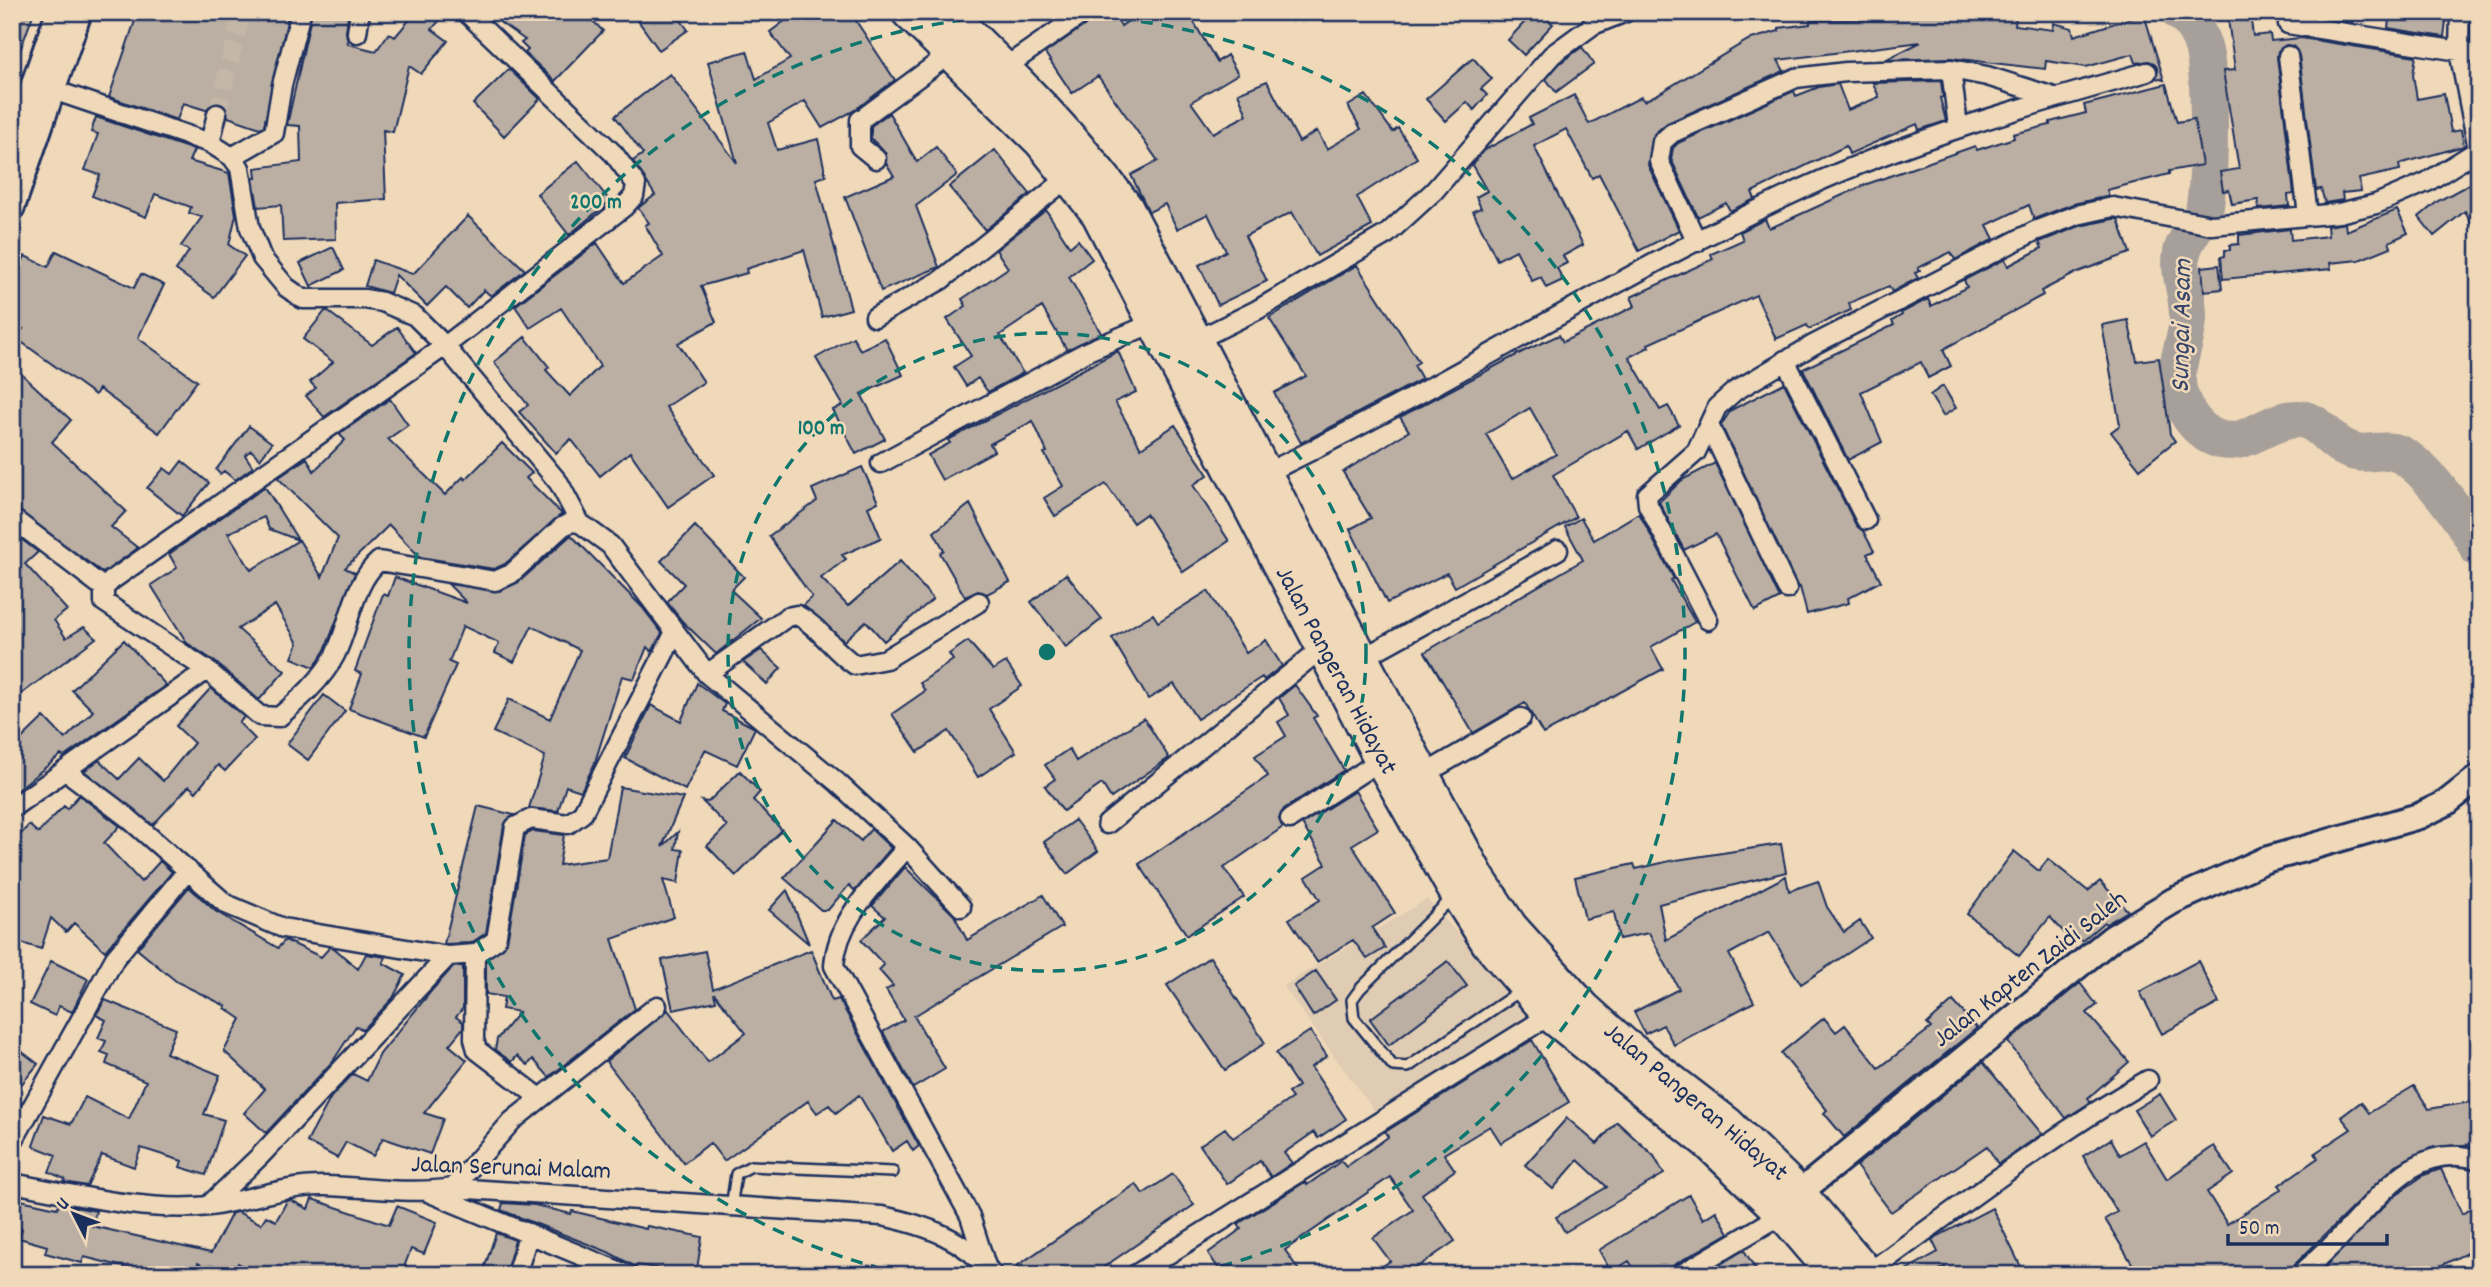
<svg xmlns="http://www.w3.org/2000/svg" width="2491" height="1287" font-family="Dekko,sans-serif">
<rect width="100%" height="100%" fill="#f0d9b9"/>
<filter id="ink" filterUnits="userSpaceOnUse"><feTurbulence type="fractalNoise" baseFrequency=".0143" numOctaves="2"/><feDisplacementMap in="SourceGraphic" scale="14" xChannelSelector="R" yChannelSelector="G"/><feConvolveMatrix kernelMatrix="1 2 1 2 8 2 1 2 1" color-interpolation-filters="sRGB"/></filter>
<g filter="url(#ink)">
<!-- built -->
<path fill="#e0ccb2" d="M1427,899L1531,1016L1378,1116L1283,986Z"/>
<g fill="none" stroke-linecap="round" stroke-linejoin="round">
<!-- river -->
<path stroke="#a79f9a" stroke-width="38" d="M2179,12C2193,21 2200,35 2204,51C2211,82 2210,173 2205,205C2203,221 2186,235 2182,252C2178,274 2188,293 2188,315C2189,340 2171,368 2179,393C2187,420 2211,450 2244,438C2261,432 2280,418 2299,419C2320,420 2329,442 2347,449C2364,457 2376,449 2393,452C2421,457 2466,524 2479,549"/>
</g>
<!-- building -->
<path fill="#bbafa3" stroke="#1b2f5e" stroke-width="2" fill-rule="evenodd" d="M12,12H34L14,67L12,66Z
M138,12H289L264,126L260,128L228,117L225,106L219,103H213L206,110L183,103L177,120L109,97Z
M312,12L348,15L346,32L348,44L376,51L389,33L395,37L416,12H447L432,29L448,41L421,74L409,66L393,132L383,130L386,199L335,203L336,239L283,241L281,205L258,207L253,178H256L255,168L301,162L300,126L287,125Z
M485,12H584L603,31L555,81L525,53L528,50L521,43L525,40Z
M632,12H675L688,30L659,50Z
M778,12H850L895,80L855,110L822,128L805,101L768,123L777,150L818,139L826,176L816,179L851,309L822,317L804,250L746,269L747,273L701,286L716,322L678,343L704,382L666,407L714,475L668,507L630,452L600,476L571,439L556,453L519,412L528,405L494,362L525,337L549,367L546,370L570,396L600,366L561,308L530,328L515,306L597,243L624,283L663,256L645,225L649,223L638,208L655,195L633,161L643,154L615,116L670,74L737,163L708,62L747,51L756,79L790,59L770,32L786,20Z
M1096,12H1112L1121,26L1141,12H1188L1217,62L1227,55L1238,74L1191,102L1213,133L1247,115L1238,93L1267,81L1299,142L1317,131L1327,149L1361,129L1348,106L1366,95L1393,132L1398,128L1417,158L1357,197L1372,226L1317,256L1292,212L1245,236L1267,281L1218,305L1199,265L1226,251L1208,214L1177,229L1165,204L1149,212L1131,175L1158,161L1098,76L1072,93L1045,53L1091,21Z
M1534,12H1540L1553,24L1524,55L1508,40Z
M1888,12H1982L2016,16L2015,25L2053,30L2054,23L2072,28L2074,36L2144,14L2164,80L2156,78L2158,70L2154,63L2149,61L2136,63L2133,54L2086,67L2046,61L2045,69L1951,58L1885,60L1921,42L1778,60L1784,71L1667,123L1654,134L1648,165L1679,230L1639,251L1599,174L1592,178L1566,129L1534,146L1583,245L1563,256L1567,263L1557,268L1563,280L1546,288L1541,277L1532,281L1516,250L1497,260L1473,211L1481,208L1476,197L1487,191L1472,165L1483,151L1532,124L1529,118L1574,95L1589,124L1641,97L1644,101L1658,94L1748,40L1779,31V28L1810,24V20L1888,19Z
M2227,12H2250L2253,36L2270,34L2271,41L2301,38L2416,56L2413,75L2417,99L2444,94L2451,132L2461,130L2464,146L2399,164L2400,170L2359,179L2361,191L2342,193L2343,200L2325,203L2321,189L2316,190L2299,55L2293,46L2286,45L2278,51L2277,57L2294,194L2288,195L2289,206L2259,209L2258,200L2232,204L2229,190L2223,191L2220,172L2239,169L2223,71L2235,70Z
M2313,12H2353L2352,23L2313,16Z
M2390,12H2447L2444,37L2388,28Z
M1582,47L1594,64L1556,92L1546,79L1560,63Z
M1473,58L1492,79L1481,89L1487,95L1474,110L1467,102L1446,121L1426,99Z
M509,69L540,99L504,136L473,104Z
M1941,81L1943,97L1940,98L1946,121L1919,130L1917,124L1849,154L1846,146L1752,192L1755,199L1730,211L1726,203L1698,217L1671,159L1673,148L1678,143L1794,91L1796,96L1819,87L1838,84L1848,110L1879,97L1873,83Z
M2166,84L2177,122L2194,119L2202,165L2169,171V174L2107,190L2109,196L2073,204L2034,219L2029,205L1987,225L1994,239L1955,260L1951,252L1918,268L1920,271L1915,273L1918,278L1892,292L1889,286L1849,303L1851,310L1809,329L1807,325L1776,339L1756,295L1648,344L1649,347L1629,357L1660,410L1668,406L1679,425L1638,449L1628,431L1553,475L1576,517L1455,587L1447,573L1387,603L1350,529L1371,518L1343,472L1409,431L1400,417L1524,351L1559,335L1563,342L1635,306L1631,297L1713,259L1711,254L1743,240L1740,232L1765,219L1769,228L1777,225L1867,184L1975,146L1977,150L2014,138L2013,134L2050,125V122L2086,113L2084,105ZM1530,408L1556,454L1512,479L1486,434Z
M889,113L917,162L936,147L957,175L916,206L939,267L881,291L845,197L894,176L886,163V154L871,138V126Z
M96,117L194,150L189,161L229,173L236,215L229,245L245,256L214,297L176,270L189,251L181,246L202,217L189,213L191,207L155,194L146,217L92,196L100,175L85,170L98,134L91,132Z
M995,150L1030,194L985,230L949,187Z
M578,161L610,201L569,235L537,194Z
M2479,179V237L2465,211L2434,236L2419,217L2438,201Z
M1046,210L1070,247L1078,240L1092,259L1069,277L1101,333L1067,350L1042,307L1000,335L1023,373L988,392L978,378L966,386L954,367L971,356L947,319L966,306L962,299L1008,268L996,250Z
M2397,210L2408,233L2389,242L2391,247L2359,260L2330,263L2331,269L2223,279L2221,257L2225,256V250H2230V245L2239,244V235L2290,229L2291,240L2328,236L2327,226L2345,223L2346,231Z
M468,216L525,270L491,296L484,290L467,308L446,287L427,306L396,275L390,293L365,286L373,260L413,274Z
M2113,219H2118L2130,253L2078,272L2041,291L2043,295L1947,347L1943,350L1951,366L1928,378L1921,362L1861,392L1882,442L1848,460L1803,369L1894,325L1892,321L1902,315L1901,313L1928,299L1931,306L1967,287L1964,280L2005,259L2008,266L2042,248L2039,242L2042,241L2080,226Z
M333,247L344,270L311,286L300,263Z
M56,251L134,288L141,274L164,285L138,338L197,381L159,433L99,389L95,395L16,338L23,329L12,324V284L25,256L48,267Z
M1357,265L1419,362L1414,365L1422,379L1301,443L1274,393L1306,376L1269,318Z
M2219,265L2222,289L2204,291L2202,267Z
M326,310L372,345L397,327L416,353L324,417L306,396L316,388L310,382L333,362L303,339Z
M2128,320L2137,361L2159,358L2170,434L2175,441L2140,469L2111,432L2120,425L2102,325Z
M853,337L860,350L885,338L903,375L861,394L885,439L856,454L833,410L843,405L816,358Z
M1118,351L1136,392L1115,402L1141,448L1175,425L1208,475L1193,485L1229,541L1183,572L1146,514L1133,523L1106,484L1055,516L1044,498L1063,486L1044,453L1047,452L1033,421L990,444L994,451L942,480L928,455L950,443L948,440Z
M12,365L71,420L52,442L126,511L111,527L138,548L103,573L12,507Z
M1784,383L1856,525L1863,531L1874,551L1867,554L1881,581L1848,598L1849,603L1807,614L1800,587L1798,588L1721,425L1731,410Z
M1943,386L1956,408L1943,416L1930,395Z
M390,399L408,425L388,439L445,495L463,477L465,480L502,443L532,473L526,478L562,514L505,564L494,569L420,557L389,525L345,568L355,573L325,650L314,667L292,658L298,643L275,605L238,629L285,671L259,700L214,661L187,643L151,585L177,568L169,554L265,487L298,540L269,529L264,517L228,533L251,570L299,540L322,577L338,538L278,478L307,458L314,471L345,440L339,434Z
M249,426L272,443L260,459L251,450L245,455L253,467L235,480L224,471L220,474L216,470Z
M182,461L209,483L182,516L147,488L164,468L172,474Z
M1715,463L1780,598L1755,611L1716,534L1684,550L1659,502L1682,480Z
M862,467L878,502L868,507L881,538L842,555L846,559L821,578L848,606L900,561L933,599L884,641L866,621L844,641L803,605L812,597L769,536L817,501L812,489Z
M970,504L1010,582L987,594L978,591L965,597L940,553L944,550L934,532Z
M1639,513L1674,579L1671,580L1695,622L1651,647L1663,669L1543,734L1525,703L1473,733L1425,652L1583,560L1565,527L1581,518L1594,540Z
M695,526L744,577L731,590L761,618L716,654L682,621L667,602L684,584L661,561Z
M12,532L38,552L25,564L67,610L54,620L66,638L84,627L96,638L12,701Z
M571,535L642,607L662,633L652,652L647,647L634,679L622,676L594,765L581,791L566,786L558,811L529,808L545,756L493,732L509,699L550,719L580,650L532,626L514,662L495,653L499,643L463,626L449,662L456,665L424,737L349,709L362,674L355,671L383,594L388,596L395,577L467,603L448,584L500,591L519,582Z
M1066,574L1102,619L1066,647L1031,602Z
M1208,591L1246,653L1266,640L1282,666L1264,680L1262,677L1197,719L1174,684L1148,699L1112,638L1153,614L1158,622Z
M124,640L166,685L64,757L61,755L12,794V748L44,717L65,739L93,711L72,690Z
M968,641L993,670L1006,662L1022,686L989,709L1016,752L978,777L949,731L918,752L892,714L925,691L920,683L953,660L949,654Z
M761,650L781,668L767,684L743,662Z
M697,683L725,704L722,711L755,728L737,765L705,750L685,790L625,758L651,705L681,721Z
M1295,685L1317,716L1313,718L1344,770L1284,809L1279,819L1283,827L1224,868L1244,897L1187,935L1139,864L1268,776L1255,756L1286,736L1278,722L1289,715L1279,698Z
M211,688L244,717L239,723L255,739L225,771L218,765L196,792L189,786L153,825L84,771L99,760L119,779L139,758L163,781L194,743L176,726Z
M324,695L345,711L308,760L287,744Z
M1144,718L1169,758L1111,798L1102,784L1063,811L1045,786L1055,779L1045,765L1069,749L1076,761Z
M740,771L760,792L753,800L782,830L736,876L707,846L727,826L702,801L708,802Z
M620,787L683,798L662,847L678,832L675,849L683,850L678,883L663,880L674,917L612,939L635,1009L549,1077L533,1059L528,1065L517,1056L512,1062L495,1050L497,1039L519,1012L502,1009L504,997L486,994V960L507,942L525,835L533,831L564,835L559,865L607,858Z
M1355,791L1378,829L1352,845L1395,913L1372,928L1385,948L1367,959L1353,940L1317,962L1289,919L1320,900L1306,877L1326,864L1302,824Z
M79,795L120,826L104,843L141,882L160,861L172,872L105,951L74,923L66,932L51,918L41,949L12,940V844L29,825L38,833L64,806L67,809Z
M478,806L514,815L504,825L486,933L471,943L444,944Z
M837,820L861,841L871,829L891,848L855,891L849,885L828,910H821L784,878Z
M1075,820L1098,851L1067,874L1044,842Z
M1781,844L1786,872L1659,904L1666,940L1786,876L1789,891L1818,881L1827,907L1844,932L1860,921L1871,938L1801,984L1769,932L1729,954L1754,1002L1674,1045L1663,1025L1645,1034L1634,1012L1679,989L1649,933L1619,939L1614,912L1585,919L1575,877L1634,864L1636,869L1670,861Z
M2014,851L2039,871L2048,859L2088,891L2100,881L2128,911L2106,924L2104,922L2082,941L2076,935L2071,940L2050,917L2019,956L1967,914Z
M905,867L954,915L967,940L1043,895L1062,927L914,1016L945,1069L913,1088L883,1032L904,1020L886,990L893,986L879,970L884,965L861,940L885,917L872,906Z
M189,887L215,911L278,948L285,940L321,957L330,947L334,948L358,969L366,954L386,957L383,963L405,975L393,998L363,1030L356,1026L333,1061L266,1133L244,1113L265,1089L224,1051L241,1019L225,1008L226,1006L177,982L137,949Z
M787,890L809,944L769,910Z
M811,950L832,1001L839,999L919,1146L913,1151L907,1141L892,1151L859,1095L836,1113L829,1105L817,1113L808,1101L724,1161L710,1143L684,1163L606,1061L668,1010L708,1062L746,1033L714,993L716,1001L673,1010L662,960L705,951L713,989Z
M1210,957L1265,1043L1225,1070L1167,985Z
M51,961L88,979L72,1012L59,1006L55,1016L30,1004Z
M1448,961L1467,986L1389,1045L1370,1019Z
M2198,961L2219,1003L2162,1034L2140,992Z
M463,966V1008L456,1017L463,1022V1028L449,1045L467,1060L424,1113L443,1119L430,1154L383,1138L373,1156L346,1142L337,1158L307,1142L331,1097L353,1074L367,1081L380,1054L432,990L453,967Z
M1316,971L1336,1000L1313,1016L1294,986Z
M2080,983L2097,1005L2087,1013L2129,1062L2088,1098L2091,1102L2066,1118L2008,1042Z
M105,1000L176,1029L166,1053L220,1075L204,1114L224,1120L206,1175L180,1167L182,1161L141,1148L134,1167L102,1155L87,1186L64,1182L65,1179L49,1172L56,1155L33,1146L44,1115L71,1124L85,1097L129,1119L146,1081L106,1064L109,1055L101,1052L106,1041L98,1038L106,1020L96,1015Z
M1953,1001L1977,1028L1844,1137L1824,1113L1827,1110L1781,1053L1824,1018L1836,1032L1845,1025L1879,1068L1931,1028L1927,1024Z
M1310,1031L1327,1056L1311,1067L1346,1119L1318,1138L1314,1132L1284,1153L1292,1163L1271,1177L1260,1161L1227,1184L1200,1145L1225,1128L1233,1138L1292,1098L1288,1093L1298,1086L1276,1053Z
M1532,1040L1569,1102L1501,1143L1490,1126L1444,1154L1455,1170L1422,1194L1455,1241L1406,1275H1370L1390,1261L1373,1238L1413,1210L1390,1177L1285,1250L1302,1275H1223L1208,1253L1241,1229L1238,1224L1305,1182L1307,1185L1341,1161L1346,1167L1388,1137L1385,1132Z
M12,1044L38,1064L12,1096Z
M1983,1062L2042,1134L1998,1164L1987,1146L1891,1212L1856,1166Z
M2414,1086L2429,1109L2471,1102L2478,1144L2433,1147L2396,1165L2292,1267L2289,1275H2139L2105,1219L2117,1212L2083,1156L2111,1139L2120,1155L2144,1141L2167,1179L2214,1146L2233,1174L2207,1192L2227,1224L2282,1189L2279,1185L2318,1158L2315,1153L2351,1129L2341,1117L2361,1102L2369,1113Z
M2160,1094L2176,1120L2150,1136L2134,1110Z
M1567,1118L1597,1144L1617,1122L1654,1156L1664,1174L1565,1232L1556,1217L1607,1187L1578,1160L1553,1189L1525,1165Z
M2441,1169L2462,1214L2470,1209L2479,1225V1247L2422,1275H2317L2394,1196L2424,1175Z
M1173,1174L1194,1205L1092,1275H1004L1136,1184L1143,1194Z
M1689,1195L1703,1219L1716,1211L1729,1233L1674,1265L1669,1275H1638L1629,1261L1611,1272L1599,1250Z
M12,1198L57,1208L59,1204L96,1211L92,1226L211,1253L232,1213L238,1212L261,1224L266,1216L276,1221L287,1201L291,1200L308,1209L312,1199L389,1225L397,1206L437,1222L424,1254L411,1249L401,1275H260L238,1263L232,1275H220L198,1263L195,1275H171L144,1269V1272L84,1257L82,1263L45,1253L47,1246L19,1238L22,1229L12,1226Z
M503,1203L535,1205L571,1214L572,1211L646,1229L647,1226L702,1237L696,1275L638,1265L636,1267L608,1252L501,1210Z
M1992,1208L2025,1275H1949L1945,1267L1930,1275H1897L1938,1252L1932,1240L1938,1236Z
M496,1233L515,1240L505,1275H482Z
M1744,1250L1759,1275H1703Z"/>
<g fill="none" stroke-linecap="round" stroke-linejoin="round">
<!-- street-tunnel -->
<path stroke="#c5b7a7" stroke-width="18" stroke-dasharray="18 9" stroke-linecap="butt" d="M217,114L242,12"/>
<!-- lane casing -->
<g stroke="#1b2f5e" stroke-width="14">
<path id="lane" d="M1452,898L1360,989L1352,1000L1354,1018L1393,1066L1408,1067L1523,989
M731,1208L736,1174L751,1166L893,1172"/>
</g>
<!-- street casing -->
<g stroke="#1b2f5e" stroke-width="23">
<path id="street" d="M2460,12L2459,51L2479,154
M2288,24L2459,51L2479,52
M357,33L360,12
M2288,56L2308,215
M1004,68L1085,12
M1951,69L1958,127
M53,90L210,143L232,157L240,168L250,228L262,258L286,287L303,299H364L382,302L415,316L445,346L559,483L580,523
M210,143L217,114
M232,157L274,133L282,85L301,12
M876,159L860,146V120L951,53
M1697,242L1659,161L1662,142L1672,133L1796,78L1846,72L1951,69L1987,76L2057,98
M875,317L941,280L1070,176
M1197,340L1257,310L1387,234L1434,191L1552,55L1593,25L1626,12
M1785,360L1866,520
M1709,425L1787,589
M881,463L1088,351L1153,323
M1264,474C1447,386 1618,274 1802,189C1913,138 2030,105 2147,72
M12,518L104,588
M1708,620L1648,505L1647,495L1696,452L1717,407L1735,391L1813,345L2035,231L2077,215L2113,207L2212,225L2339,213L2376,204L2427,182L2477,151
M1361,659L1558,550
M207,670L260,716L279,717C300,699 322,680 335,655C350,625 353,583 379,561L495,581L511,574L562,527L571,522L580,523L610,545L707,674L838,783L907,847L961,907
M707,674L787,617L797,615C820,627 833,651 855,665L886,659L979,602
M66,771L127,817L226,904L283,928L448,956
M1423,775L1521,718
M12,808L207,670L104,602V588L112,580L445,346L624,207L634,196L636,184L614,154L466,12
M1290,819L1381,760
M1107,824L1323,647
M907,847C878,882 837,917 834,966L970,1216L986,1266
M475,954L474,1039L477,1050L540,1098
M12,1143L115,958L188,870
M12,1183C72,1194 148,1213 209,1206C248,1201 285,1185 325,1186C368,1187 410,1195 453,1188L882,1216C925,1225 965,1238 993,1275
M453,1188L512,1121L657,1006
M430,1193L628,1275
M208,1206L260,1156L448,956L475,954L496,940L515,827L531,819L568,824L582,814L675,632
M1868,1273C1960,1206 2050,1137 2148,1080
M516,1275L529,1233
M1135,1275L1550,1015
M1680,1275L1783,1214
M2300,1275C2315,1261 2330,1248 2344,1233C2381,1195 2417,1140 2479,1160"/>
</g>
<!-- secondary casing -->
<g stroke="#1b2f5e" stroke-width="30">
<path id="secondary" d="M12,147L59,12
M12,207L79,12
M1799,1193L2112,938L2173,901L2265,860L2419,816L2446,803L2479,777"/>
</g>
<!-- highway casing -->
<g stroke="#1b2f5e" stroke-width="37">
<path id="highway" d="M908,12L1041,142L1098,214L1381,760L1456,893L1488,943L1550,1015L1707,1142L1783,1214L1835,1275
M947,12C1011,74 1073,135 1126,207L1423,775L1479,879L1511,927L1584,1008L1624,1044L1728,1124L1799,1193L1869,1275"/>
</g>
<!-- lane -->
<use href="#lane" stroke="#f0d9b9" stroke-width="9"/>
<!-- street -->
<use href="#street" stroke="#f0d9b9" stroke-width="18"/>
<!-- secondary -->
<use href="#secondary" stroke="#f0d9b9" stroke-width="24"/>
<!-- highway -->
<use href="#highway" stroke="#f0d9b9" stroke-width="32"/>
</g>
</g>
<!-- distance rings -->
<g fill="none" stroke="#0f766e" stroke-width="3.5" stroke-dasharray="12 9">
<circle cx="1047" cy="652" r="319"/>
<path d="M903 1274A638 638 0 1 1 1191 1274"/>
</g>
<g text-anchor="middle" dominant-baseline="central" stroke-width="5" stroke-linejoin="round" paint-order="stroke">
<!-- street labels -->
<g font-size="26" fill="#1b2f5e" stroke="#f0d9b9">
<text transform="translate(1335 671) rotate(62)">Jalan Pangeran Hidayat</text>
<text transform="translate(2031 970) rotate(-38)">Jalan Kapten Zaidi Saleh</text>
<text transform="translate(1695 1103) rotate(40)">Jalan Pangeran Hidayat</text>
<text transform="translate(511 1169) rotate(2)">Jalan Serunai Malam</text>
</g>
<!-- water labels -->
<g font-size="28" font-style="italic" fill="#37456a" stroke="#f0d9b9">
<text transform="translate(2184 326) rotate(-89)">Sungai Asam</text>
</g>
</g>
<circle cx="1047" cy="652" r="10" fill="#0f766e" stroke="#f0d9b9" stroke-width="3.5"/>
<g font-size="21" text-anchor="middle" font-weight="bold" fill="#0f766e" stroke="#f0d9b9" stroke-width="5" stroke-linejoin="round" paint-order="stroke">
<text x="596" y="208">200 m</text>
<text x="821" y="434">100 m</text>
</g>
<!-- margin -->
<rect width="2491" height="1287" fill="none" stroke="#f0d9b9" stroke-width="42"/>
<rect x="21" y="21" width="2449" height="1245" fill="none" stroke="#1b2f5e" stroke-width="2.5" filter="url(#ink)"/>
<!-- north arrow -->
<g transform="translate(74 1214) rotate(312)" stroke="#f0d9b9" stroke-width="5" paint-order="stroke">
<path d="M0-5L12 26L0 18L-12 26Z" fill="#1b2f5e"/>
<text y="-10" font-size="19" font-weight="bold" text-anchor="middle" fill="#1b2f5e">U</text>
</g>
<!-- scale -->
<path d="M2228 1234v10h159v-10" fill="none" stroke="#1b2f5e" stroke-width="3.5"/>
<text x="2239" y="1234" font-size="21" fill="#1b2f5e" stroke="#f0d9b9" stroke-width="5" paint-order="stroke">50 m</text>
</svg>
